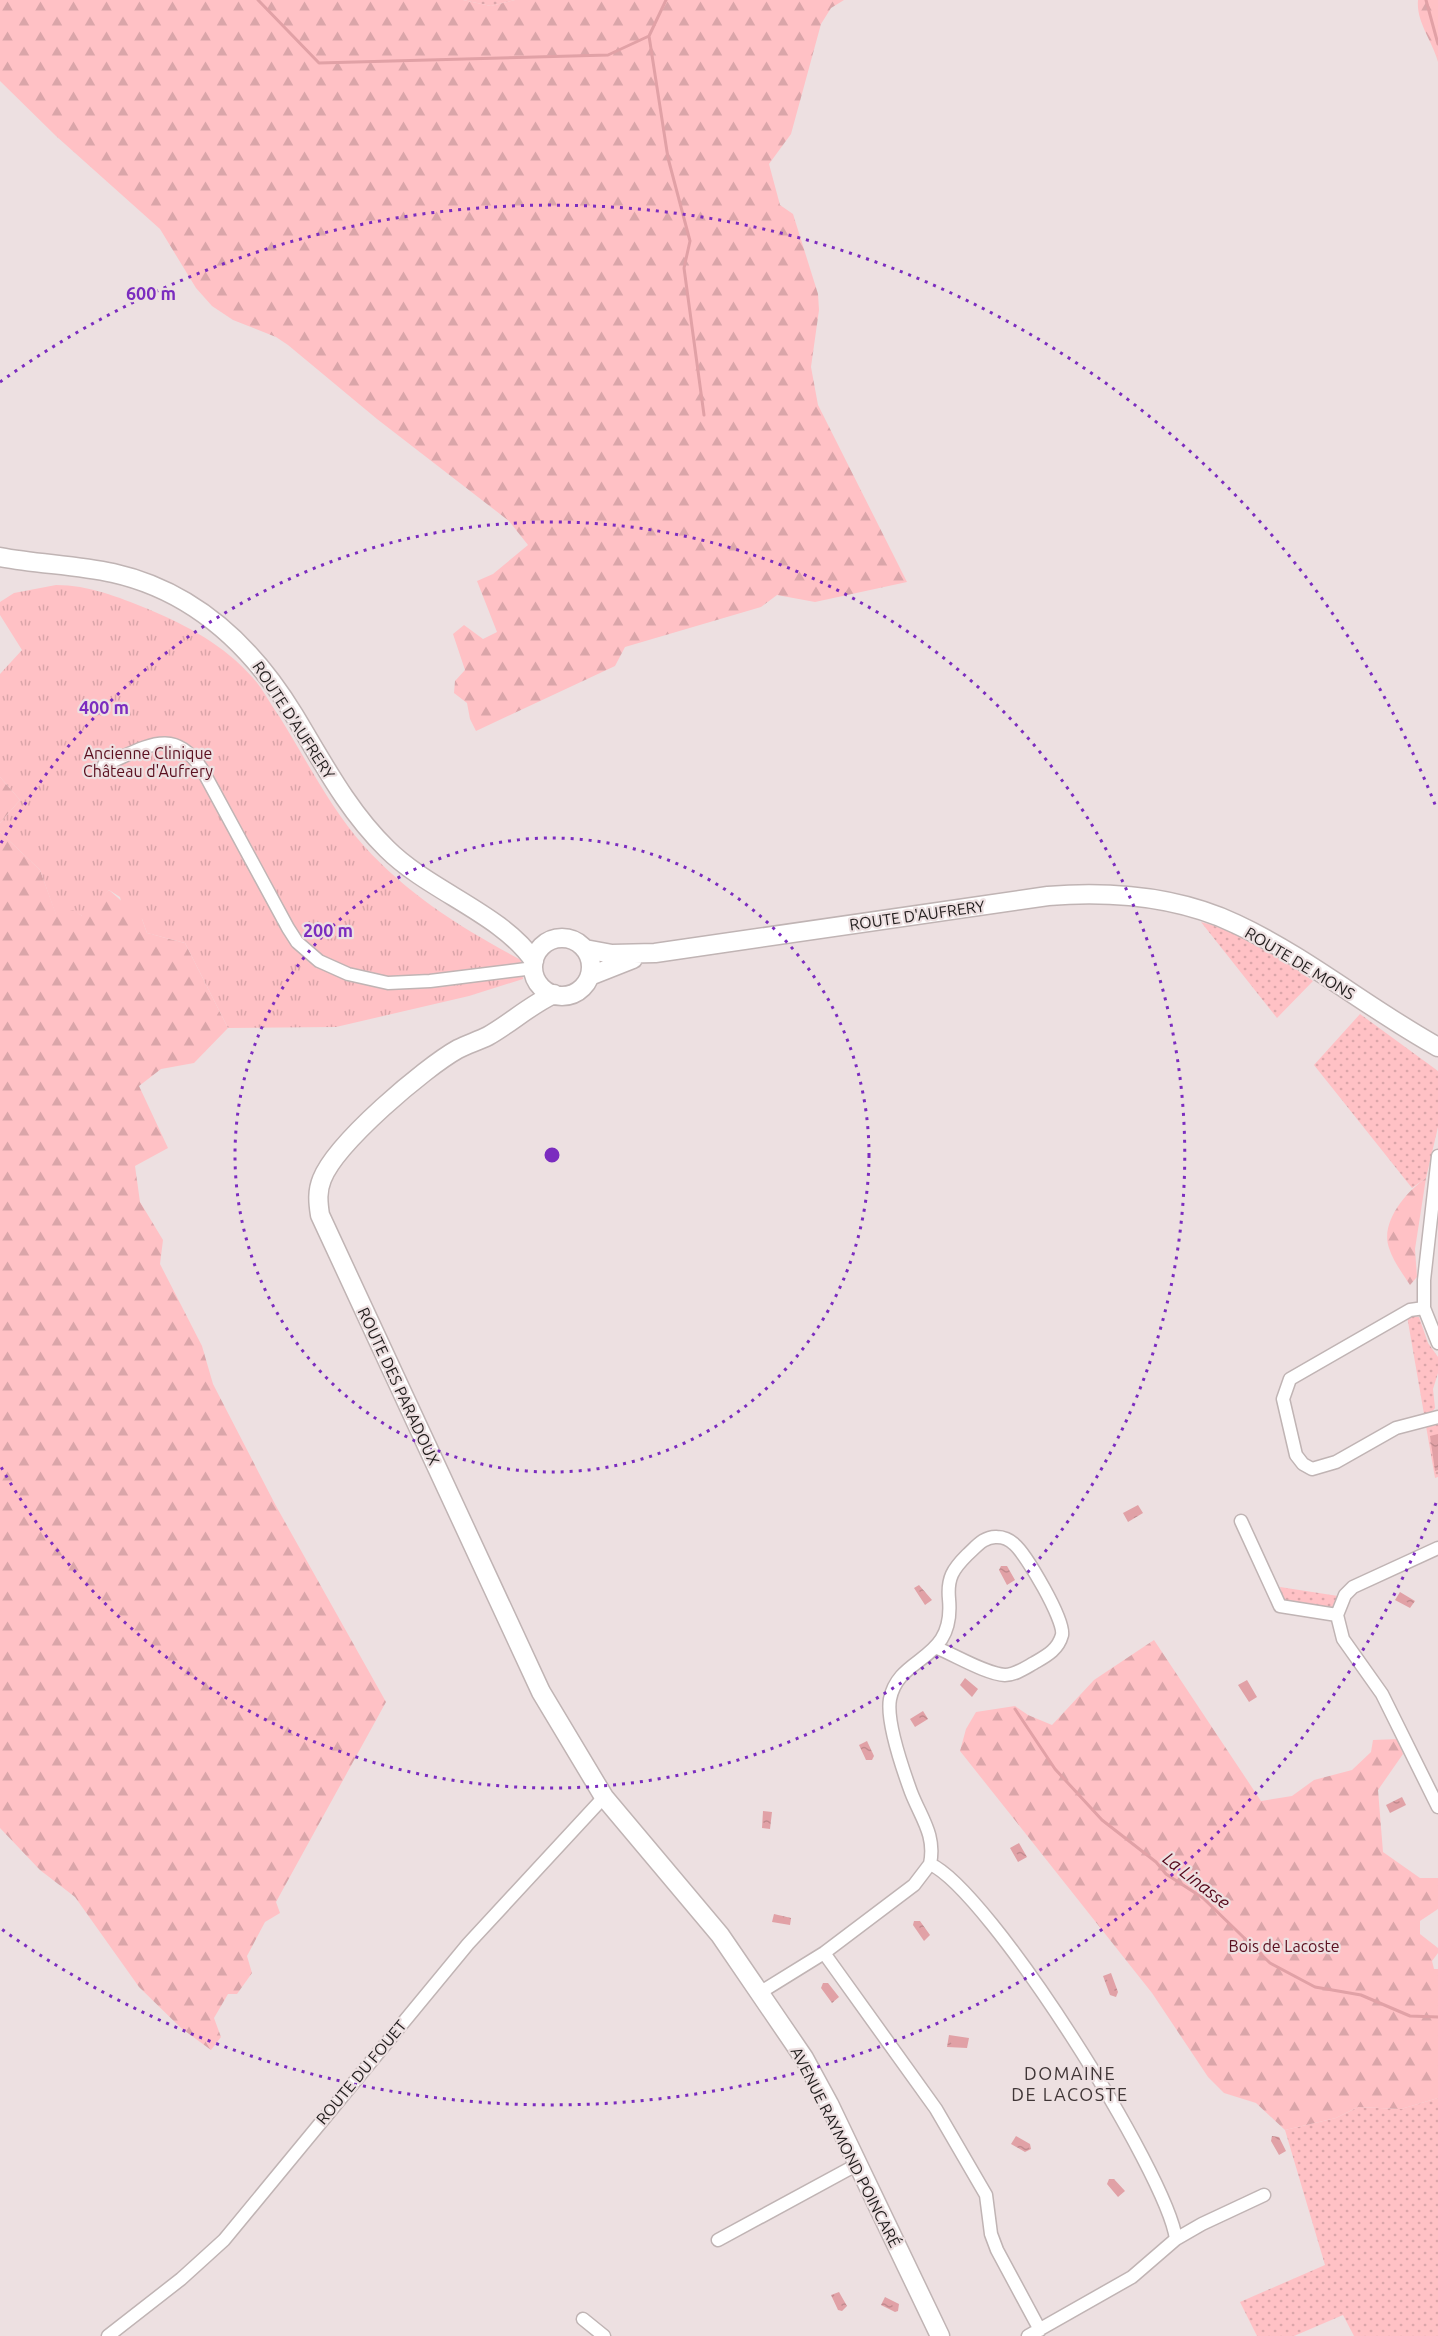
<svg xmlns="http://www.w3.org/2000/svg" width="1438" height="2336" font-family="Ubuntu,sans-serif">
<defs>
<pattern id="grass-dots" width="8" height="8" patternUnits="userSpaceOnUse" patternTransform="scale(1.5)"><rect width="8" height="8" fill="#ffc1c5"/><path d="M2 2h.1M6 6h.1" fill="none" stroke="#daa5a9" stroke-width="1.8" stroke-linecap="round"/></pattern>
<pattern id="forest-firs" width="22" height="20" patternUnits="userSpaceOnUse" patternTransform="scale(1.5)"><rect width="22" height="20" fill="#ffc1c5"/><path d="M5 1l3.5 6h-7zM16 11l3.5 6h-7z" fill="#daa5a9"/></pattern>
<pattern id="park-tufts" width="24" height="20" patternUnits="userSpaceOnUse" patternTransform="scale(1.5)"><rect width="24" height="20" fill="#ffc1c5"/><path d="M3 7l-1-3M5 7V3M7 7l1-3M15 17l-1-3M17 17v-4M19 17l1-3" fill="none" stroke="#daa5a9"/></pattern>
<pattern id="water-ripples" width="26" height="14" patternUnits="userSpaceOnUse" patternTransform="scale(1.5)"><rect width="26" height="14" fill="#e1a1a6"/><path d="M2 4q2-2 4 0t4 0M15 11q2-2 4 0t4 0" fill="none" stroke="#c18a8e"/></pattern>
</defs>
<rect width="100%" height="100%" fill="#ede0e1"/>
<!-- grass -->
<path fill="url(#grass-dots)" d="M463,0H515L491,6Z
M1201,922C1244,933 1277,956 1313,981L1277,1018Z
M1360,1014L1438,1071V1127L1426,1178L1412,1188L1314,1065Z
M1407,1316L1419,1317L1428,1343L1438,1357V1373L1433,1389L1435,1408L1431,1413L1424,1414Z
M1435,1424L1438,1425V1477L1435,1478L1426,1426Z
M1280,1587L1338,1596L1330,1611L1283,1603Z
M1438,2098V2336H1354L1343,2315L1294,2336H1257L1240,2302L1325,2265L1285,2130L1336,2118L1358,2107L1401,2109Z"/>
<!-- forest -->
<path fill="url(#forest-firs)" d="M0,0H463L491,6L515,0H844L831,8L821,24L791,134L769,164L780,205L793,214L818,294L819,310L811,367L818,405L907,582L815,602L777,595L761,607L625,647L615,666L476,731L470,719L467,703L454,693L455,681L465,670L453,634L464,625L483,639L497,632L477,581L493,574L528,545L509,521L377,419L288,345L276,337L233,320L212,306L196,288L160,229L56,136L0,81Z
M1418,0H1438V62C1432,40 1416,22 1418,0Z
M0,777L20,800L0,823Z
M0,832L40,870L56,914L73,909L82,916L109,890L142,919L147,933L185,943L228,1028L194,1063L161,1069L139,1086L168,1148L135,1166L140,1202L163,1240L160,1264L202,1346L213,1384L276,1506L386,1702L276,1902L280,1913L265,1922L247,1956L252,1973L237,1994H228L214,2018L221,2037L211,2050L181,2028L139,1987L75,1897L40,1870L0,1828Z
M1426,1178L1415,1249L1417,1277L1410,1285C1403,1274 1393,1261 1389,1248C1380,1222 1406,1192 1426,1178Z
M1154,1640L1261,1801L1292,1796L1314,1780L1352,1770L1371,1752L1373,1740L1398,1739L1403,1754L1378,1790L1383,1852L1420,1878H1438V1909L1420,1921V1934L1438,1948V1953L1432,1961L1434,1969H1438V2098L1401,2109L1358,2107L1336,2118L1285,2130L1256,2103L1224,2093L1208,2077L1152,1993L960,1751L966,1729L976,1712L1015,1706L1028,1715L1052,1725L1094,1680Z"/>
<!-- park -->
<path fill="url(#park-tufts)" d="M56,585C89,585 118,597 148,609C188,626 224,645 253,678C263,689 270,704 279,716C306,759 330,808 364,846C408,895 463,929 521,960L523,979L469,996L336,1027L228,1028L185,943L147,933L142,919L124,914L120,897L109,890L96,905L93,916H82L73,910L56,915L40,870L0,832V823L20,800L0,777V674L22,650L0,615V602L14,593Z"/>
<!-- water -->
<path fill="url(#water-ripples)" d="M1438,1434V1470L1435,1471L1430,1436Z
M1138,1505L1143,1513L1128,1522L1123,1513Z
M1001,1566H1007L1015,1580L1007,1585L999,1570Z
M919,1585L932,1600L925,1605L914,1588Z
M1400,1592L1415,1601L1410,1608L1395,1600Z
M965,1678L978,1689L972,1697L960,1685Z
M1247,1680L1257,1697L1249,1702L1238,1685Z
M923,1711L928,1719L915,1727L910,1719Z
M867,1741L874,1756L872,1760H866L859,1745Z
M1402,1797L1406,1805L1390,1813L1386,1805Z
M763,1811L772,1812L770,1829L762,1828Z
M1019,1843L1027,1857L1018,1862L1010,1848Z
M774,1914L791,1918L790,1925L772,1922Z
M914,1921H920L930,1935L924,1941L913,1925Z
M1111,1973L1118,1992L1116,1997L1110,1995L1103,1976Z
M823,1983H828L839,1997L832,2003L821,1988Z
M949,2035L969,2038L967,2048L947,2047Z
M1016,2136L1030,2144L1031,2149L1025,2152L1011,2144Z
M1272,2136L1279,2137L1286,2151L1279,2155L1271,2141Z
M1109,2179H1114L1125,2191L1118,2197L1107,2184Z
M839,2292L847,2306L842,2311L838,2310L831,2295Z
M885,2297L899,2304L898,2311L895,2312L881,2305Z"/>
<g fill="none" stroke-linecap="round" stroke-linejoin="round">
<!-- stream -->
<path stroke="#e1a1a6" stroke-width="3" d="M258,0L319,63L608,55L649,36
M666,0L649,36L668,158L690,241L684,268L704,415
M1426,0L1438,44
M1015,1709L1055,1769L1102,1820L1156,1862L1166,1874L1203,1898L1270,1963L1315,1987L1361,1995L1410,2016L1438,2017"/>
<!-- street casing -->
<g stroke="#c0b4b4" stroke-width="15">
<path id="street" d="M104,765C145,748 174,724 203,771L288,928L297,942L319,961L348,974L388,983L430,981L534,968
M1438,1156L1424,1280V1308L1438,1343
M1424,1308L1410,1310L1290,1379L1283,1399L1296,1455L1303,1464L1312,1469L1336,1462L1396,1428L1438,1417
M1241,1521L1280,1606L1337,1615
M1438,1548L1353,1587L1345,1595L1337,1615L1343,1639L1382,1694L1438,1807
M937,1648C955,1655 986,1674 1005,1675C1015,1675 1025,1668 1034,1663C1046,1656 1058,1650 1062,1635C1065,1620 1026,1554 1014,1544C1010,1540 1003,1537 997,1537C984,1536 976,1547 967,1555C953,1569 947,1578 949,1599C955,1663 899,1654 890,1699C886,1721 903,1770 911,1792C921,1818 936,1835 930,1864C989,1890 1167,2173 1176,2239
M824,1953L936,2109L986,2195L991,2234L997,2250L1040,2330
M761,1992L824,1953L914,1885L930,1864
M718,2240L858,2164
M583,2319L604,2336
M108,2336L181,2279L224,2240L468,1944L604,1797
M1028,2336L1132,2277L1176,2239L1202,2224L1264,2195"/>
</g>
<!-- secondary casing -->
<g stroke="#c0b4b4" stroke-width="21">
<path id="secondary" d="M0,557C37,564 76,565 113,573C193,591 252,646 294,715C322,761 347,810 387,849C429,891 502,914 534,961
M533 967a29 29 0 1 1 58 0a29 29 0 1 1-58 0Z
M585,949L612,954L655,953L1048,896C1112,891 1177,896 1236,924C1307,957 1369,1009 1438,1047
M590,976L633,959
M554,994C530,1005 511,1023 488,1036C478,1041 468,1044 458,1049C424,1068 336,1143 322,1179C317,1191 318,1202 320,1215L541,1692L604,1797L720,1935L804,2058L829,2104L940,2336"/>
</g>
<!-- street -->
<use href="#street" stroke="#fff" stroke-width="12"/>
<!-- secondary -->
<use href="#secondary" stroke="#fff" stroke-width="18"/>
</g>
<!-- distance rings -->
<g fill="none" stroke="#7b2cbf" stroke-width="3" stroke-dasharray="3 6">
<circle cx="552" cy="1155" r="317"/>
<path d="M1 843A633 633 0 1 1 1 1467"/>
<path d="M1436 1503A950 950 0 0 1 0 1928M0 382A950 950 0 0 1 1436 807"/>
</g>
<g text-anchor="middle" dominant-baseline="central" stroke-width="4.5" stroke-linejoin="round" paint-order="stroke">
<!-- street labels -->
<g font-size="16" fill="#211d1d" stroke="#ede0e1">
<text transform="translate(294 720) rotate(57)">ROUTE D'AUFRERY</text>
<text transform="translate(917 915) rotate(-8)">ROUTE D'AUFRERY</text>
<text transform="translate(1300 963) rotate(31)">ROUTE DE MONS</text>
<text transform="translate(399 1386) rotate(65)">ROUTE DES PARADOUX</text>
<text transform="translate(361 2072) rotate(-50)">ROUTE DU FOUET</text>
<text transform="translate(846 2147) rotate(63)">AVENUE RAYMOND POINCARÉ</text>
</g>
<!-- park labels -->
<g font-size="16" fill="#5a0f1f" stroke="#ede0e1">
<text x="148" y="753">Ancienne Clinique<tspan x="148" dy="18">Château d'Aufrery</tspan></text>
<text x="1284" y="1946">Bois de Lacoste</text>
</g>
<!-- water labels -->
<g font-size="18" font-style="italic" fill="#54071a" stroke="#ede0e1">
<text transform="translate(1197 1880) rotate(38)">La Linasse</text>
</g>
<!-- neighbourhood labels -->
<g font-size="18" letter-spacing="1.5" fill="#3f3536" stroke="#ede0e1">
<text x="1070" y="2073">DOMAINE<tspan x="1070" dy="21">DE LACOSTE</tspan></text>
</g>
</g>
<circle cx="552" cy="1155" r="9" fill="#7b2cbf" stroke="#ede0e1" stroke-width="3"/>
<g font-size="18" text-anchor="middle" font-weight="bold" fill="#7b2cbf" stroke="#ede0e1" stroke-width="4.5" stroke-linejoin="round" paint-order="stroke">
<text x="151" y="300">600 m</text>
<text x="104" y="714">400 m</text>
<text x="328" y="937">200 m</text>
</g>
</svg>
